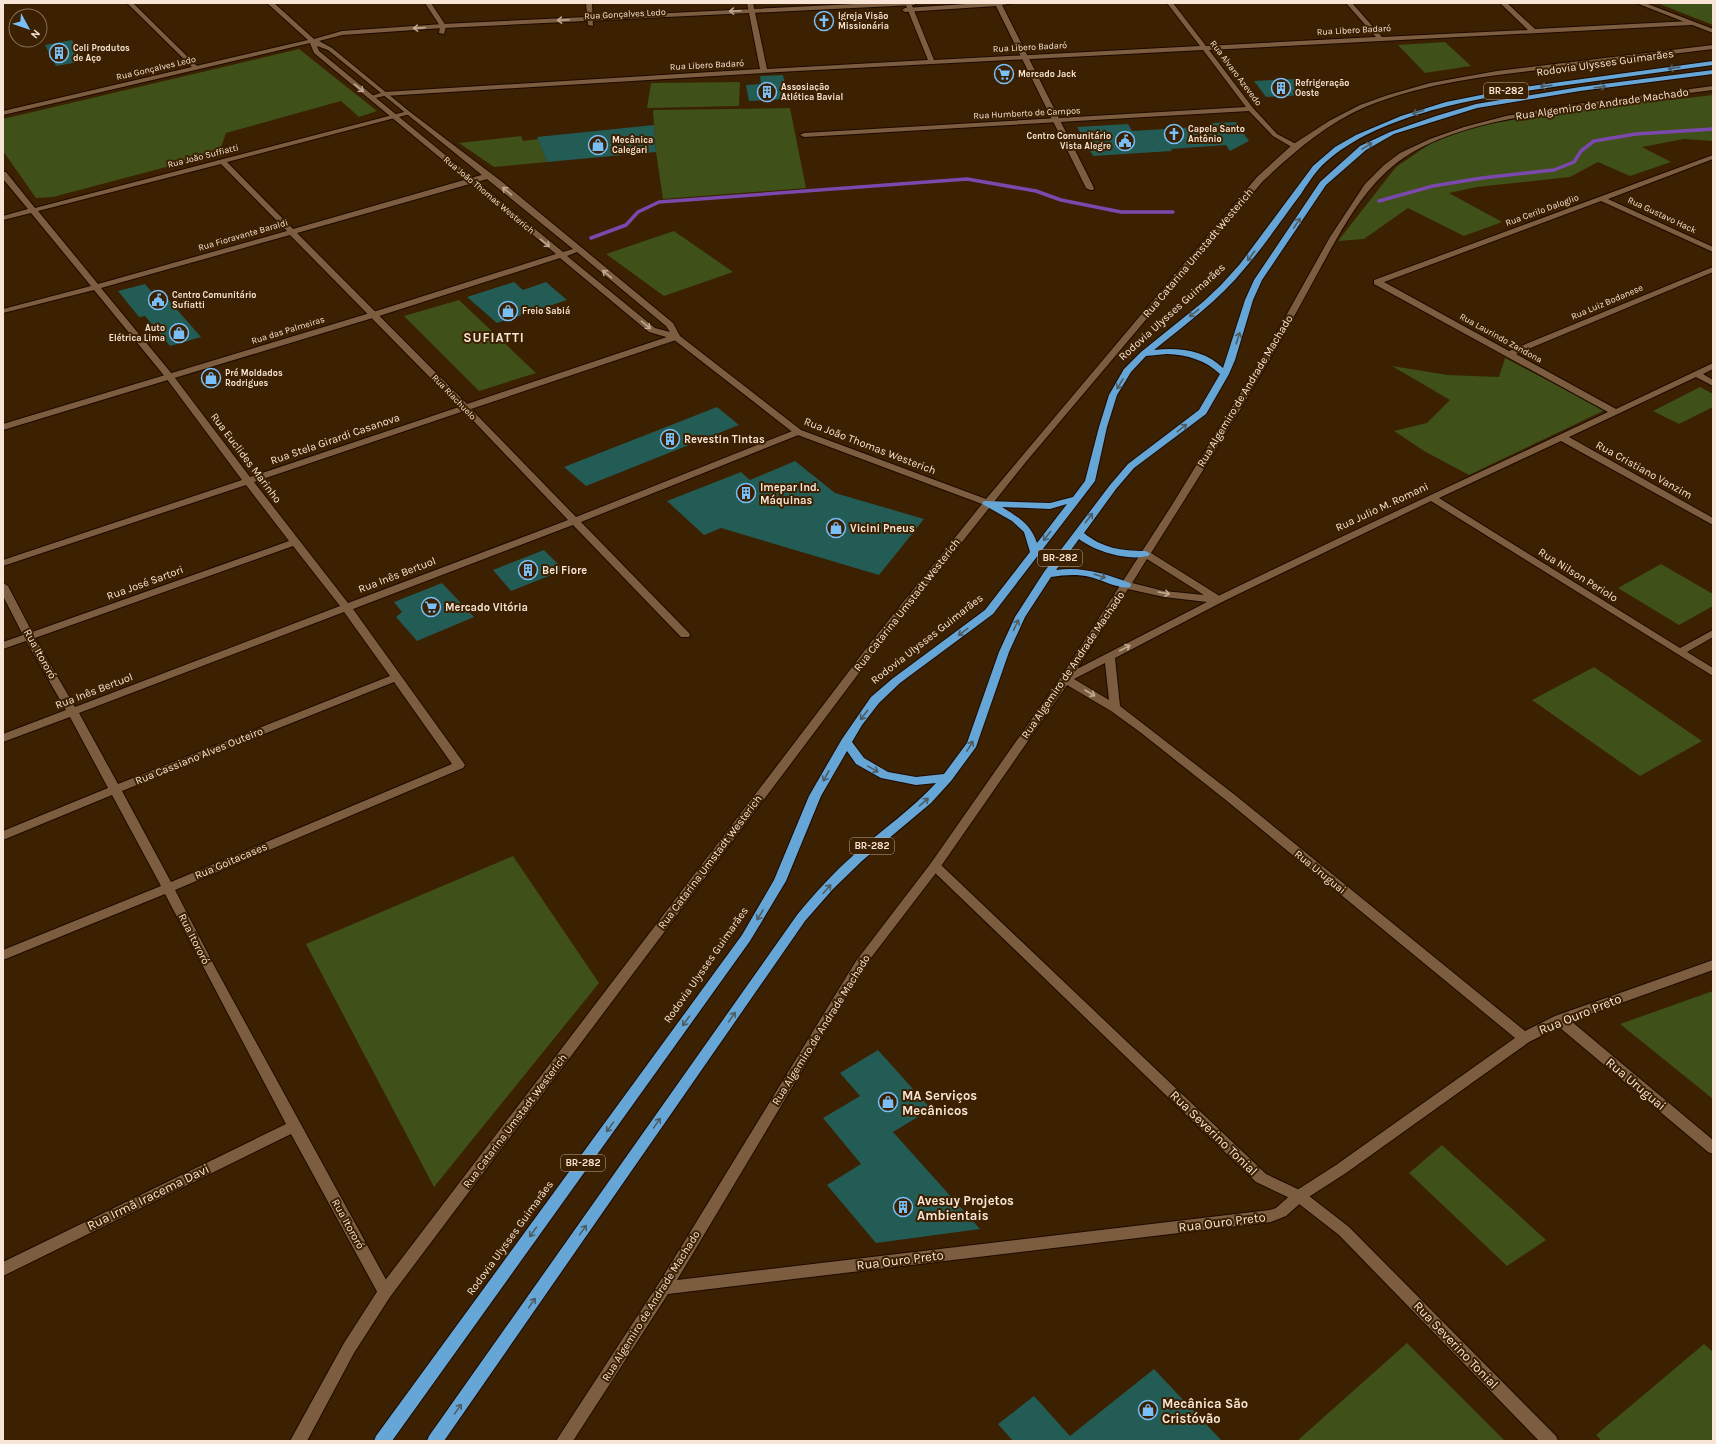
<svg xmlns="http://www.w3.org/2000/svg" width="1716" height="1444" font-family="Karla,sans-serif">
<rect width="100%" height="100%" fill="#3b2001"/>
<!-- green -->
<path fill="#3f5018" d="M1657,3H1713V25Z
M1445,42L1471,66L1425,73L1398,45Z
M299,49L377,111L359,117L341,101L226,133L219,153L53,197L36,198L3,151V119Z
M740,82L739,106L647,108L651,83Z
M1672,94L1670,100L1713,95V141L1684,139L1642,147L1671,162L1630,176L1598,162L1570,177L1477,187L1449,193L1502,222L1464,236L1408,208L1364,239L1338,241L1396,167L1434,141L1468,129L1507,118Z
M790,108L806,188L663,199L656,152L653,110Z
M521,136L523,141L538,139L547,162L494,167L459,143Z
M674,231L733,272L664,296L606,254Z
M459,300L536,373L479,391L404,316Z
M1505,358L1605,410L1469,475L1424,451L1394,431L1427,423L1450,400L1392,366L1448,375L1499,377Z
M1700,387L1713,394V407L1679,424L1653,411Z
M1661,564L1713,594V606L1679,625L1618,588Z
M1594,667L1702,741L1640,776L1532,700Z
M513,856L599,983L434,1187L306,944Z
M1713,991V1099L1620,1024Z
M1442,1145L1546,1240L1507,1266L1409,1173Z
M1407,1343L1505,1441H1297Z
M1704,1344L1713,1352V1441H1602L1596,1435Z"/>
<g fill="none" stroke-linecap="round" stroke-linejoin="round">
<!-- stream -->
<path stroke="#7b49ae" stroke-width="3.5" d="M1379,201L1433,186L1482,178L1554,170L1574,162L1581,151L1594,141L1636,134L1713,129
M591,238L626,225L638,212L659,202L967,179L1036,191L1061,200L1121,212H1173"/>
</g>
<!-- building -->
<path fill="#235b55" d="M72,40L84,61L56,66L45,45Z
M783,75L788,99L749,101L746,85L761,84L760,76Z
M1295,79L1308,95L1266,97L1254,81Z
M1236,122L1249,141L1230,151L1226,145L1171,149L1172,151L1093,156L1077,127L1128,124L1132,131L1214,126L1212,123Z
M654,125L656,152L547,162L537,137Z
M514,282L523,290L546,282L567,300L497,323L467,297Z
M145,284L157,298L165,296L201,337L170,346L145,316L139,317L118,291Z
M717,407L739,425L586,486L564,467Z
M795,461L835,493L924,519L879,575L721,528L704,535L667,501L741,472L750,480Z
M544,550L564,570L511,591L493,570Z
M442,583L474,617L417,641L396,617L402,612L394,602Z
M878,1050L931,1109L893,1132L980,1229L876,1243L827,1185L861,1164L823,1118L860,1096L840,1073Z
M1154,1369L1222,1441H1013L998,1424L1034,1396L1070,1436Z"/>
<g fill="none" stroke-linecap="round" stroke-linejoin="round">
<!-- minor casing -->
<g stroke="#1e0a00" stroke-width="2">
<path id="minor" d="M127,3H133L198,67V69H194Z
M425,3H431L446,26L444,34L439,33L440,26Z
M586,3H592L593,26L588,25Z
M747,3H753L767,69L928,60L905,3H911L934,60L1200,46L1167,3H1173L1206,46L1376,37L1346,3H1352L1382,37L1528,30L1500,3H1507L1535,29L1691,21L1694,23L1691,25L1209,50L1253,108L1277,134L1298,145V149H1295L1273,136L1249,111L804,137L800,135L804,133L1246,107L1203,50L797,71L384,96L371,99L368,97L384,92L760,69Z
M408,111L411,113L410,114L227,162L293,229L485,174H491V178L297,233L467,404L673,335H679L680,337L679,339L471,409L576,517L795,430L798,429L803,432L801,434L581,522L689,633L690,635L689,637H681L573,525L353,609L463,762L465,765L463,768L175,890L217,971L390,1287L392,1292L390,1297L385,1299L380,1297L291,1134L3,1276V1262L286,1124L165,894L3,960V950L161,886L112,795L3,840V831L108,788L70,717L3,742V734L66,710L26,641L3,649V642L23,635L3,596V583L8,586L32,632L289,541L246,485L3,566V560L242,480L166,378L94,290L3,313V309L91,286L31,213L3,220V216L28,209L3,179V172H6L35,208ZM221,164L287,231L98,284L38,211ZM290,235L459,407L250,477L172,374L101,288ZM464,411L568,520L348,603L254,482ZM293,546L340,606L75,707L35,638ZM344,612L390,676L118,784L79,713ZM394,682L452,764L171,882L122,791Z
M1713,155V159L1608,199L1713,247V252L1601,201L1384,282L1509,351L1713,267V272L1516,354L1616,409L1713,363V369L1703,374L1713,380V386L1696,377L1569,437L1713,518V525L1561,441L1439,498L1680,648L1713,630V637L1687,652L1713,668V676L1431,501L1222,602H1214L1213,600L1214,598C1345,534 1477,474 1608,412L1374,284V280Z
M935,862L939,863L1266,1174L1304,1192L1349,1227L1556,1436L1558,1441H1539L1339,1235L1294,1200L1256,1182L931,869L929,866L931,863Z"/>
</g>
<!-- tertiary casing -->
<g stroke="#1e0a00" stroke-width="2">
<path id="tertiary" d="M267,3H274L314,39L342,31L443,24L876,3H917L914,5L443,28L342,35L319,41L332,48L410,112L501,181L673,323L680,336L801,430L986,499L1257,177L1292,145L1329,121L1360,105L1388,95L1430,83L1497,71L1713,45V49C1658,56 1603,62 1548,69C1487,76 1423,83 1365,107C1326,124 1294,152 1263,181L1025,463L880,645L390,1297L354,1353L307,1441H290L344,1343L380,1287L872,641L982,504L795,434L673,339L649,332L560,258L376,317L3,430V424L370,313L556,254L314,53L310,43L3,115V111L308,40ZM317,46L328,50L573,249L563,252L319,51ZM577,252L666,326L670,332L655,328L567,256Z
M982,3H1013L1002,5L1094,188L1093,190H1090L1086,188L996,6L905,12L902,10L905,8Z
M1636,3H1645L1713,29V33Z
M1713,86V90C1674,95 1634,100 1595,106C1535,114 1456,123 1405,157C1366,183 1343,227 1321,267C1307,293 1292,320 1277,347C1237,417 1194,485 1151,553L1218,595L1223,600L1222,602L1115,658L1120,706L1235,795L1525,1031L1555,1016L1713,960V970L1571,1021L1713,1140V1154L1708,1152L1559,1027L1529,1042L1346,1173L1304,1200L1286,1216L1271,1222L668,1294L573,1441H556L659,1283L856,961L931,863L1061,677L1172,505L1268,348L1330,237L1365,184L1384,165L1400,153L1430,139L1464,127L1506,116L1562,106ZM1147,559L1204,595L1164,591L1132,583ZM1128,589L1164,597L1207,602L1077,669ZM1105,663L1109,700L1074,679ZM1067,685L1111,711L1140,732L1227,801L1515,1038L1336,1165L1294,1192L1276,1208L1270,1210L677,1280L864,967L939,869Z"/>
</g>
<!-- trunk casing -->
<g stroke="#1e0a00" stroke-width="2">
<path id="trunk" d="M1713,61V65C1669,71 1625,77 1582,83C1503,94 1374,109 1318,170C1312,177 1306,186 1301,194C1282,219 1265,245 1245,268C1219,300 1186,324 1154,350C1178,347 1205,350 1223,368L1245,300L1254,280L1320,182L1360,146L1390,132L1436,116L1476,104L1580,87L1713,70V74L1580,91L1477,108L1394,134L1366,150L1326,185L1262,280L1253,300L1235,360L1229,374L1206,414L1134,468L1116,489L1084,533C1102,548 1122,551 1145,551L1148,552L1150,554L1148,556C1128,561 1096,552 1079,539L1056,570C1082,566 1106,574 1130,583L1131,585L1130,587C1120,590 1100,579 1090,577C1077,574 1064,575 1051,577L1025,617L1009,652L976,747L951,781L931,803L863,860L833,889L805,921L444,1441H427L429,1436L797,915C815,893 834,872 856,853C882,830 912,809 936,783L916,785L881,778L856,764L847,751L821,796L786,881L750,941L392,1441H374L376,1436L742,935L774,880L809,796L842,739L871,697L892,679L985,610L1030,552L1024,532L1012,521L984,505L982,503L984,501L1050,503L1073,497L1085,481L1099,427L1109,395L1124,369L1141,352L1203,302L1221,285L1240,264L1313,166L1335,147L1356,135L1401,116L1446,102L1516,88ZM1167,354C1188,355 1205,360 1220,374L1199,410L1128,464L1110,485L1044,572L1015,617L999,652L967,743L944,774L916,777L888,772L864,758L852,742L862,725L879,703L900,683L993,614L1095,481L1107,427L1117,395L1131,372L1146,356ZM1067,504L1037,543C1030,523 1019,518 1002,507L1050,509Z"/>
</g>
<!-- minor -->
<use href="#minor" fill="#7d5d3f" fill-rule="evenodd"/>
<!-- tertiary -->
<use href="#tertiary" fill="#7d5d3f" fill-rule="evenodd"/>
<!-- trunk -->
<use href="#trunk" fill="#65a6d7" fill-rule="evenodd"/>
</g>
<!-- one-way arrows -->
<defs><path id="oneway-shaft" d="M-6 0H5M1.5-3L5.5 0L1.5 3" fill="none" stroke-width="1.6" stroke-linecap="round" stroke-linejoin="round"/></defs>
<g stroke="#c1a892">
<use href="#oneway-shaft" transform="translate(735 11) rotate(178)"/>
<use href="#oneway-shaft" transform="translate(563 20) rotate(177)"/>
<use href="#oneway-shaft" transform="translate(419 28) rotate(176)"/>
<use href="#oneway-shaft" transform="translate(359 88) rotate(39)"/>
<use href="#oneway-shaft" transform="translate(507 191) rotate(-140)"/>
<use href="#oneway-shaft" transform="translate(545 243) rotate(40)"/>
<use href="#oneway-shaft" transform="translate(607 274) rotate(-141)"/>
<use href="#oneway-shaft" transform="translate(646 325) rotate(40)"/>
<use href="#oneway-shaft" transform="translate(1164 593) rotate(10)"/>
<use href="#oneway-shaft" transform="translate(1125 648) rotate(-28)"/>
<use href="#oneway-shaft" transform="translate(1090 693) rotate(30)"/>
</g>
<g stroke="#4e5c61">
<use href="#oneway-shaft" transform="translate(1674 68) rotate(172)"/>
<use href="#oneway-shaft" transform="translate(1546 86) rotate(173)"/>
<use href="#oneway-shaft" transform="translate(1600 87) rotate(-7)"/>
<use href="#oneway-shaft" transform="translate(1418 112) rotate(162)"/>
<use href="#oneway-shaft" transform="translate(1367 146) rotate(-32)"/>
<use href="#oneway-shaft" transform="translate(1297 223) rotate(-56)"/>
<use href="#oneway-shaft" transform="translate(1251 256) rotate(127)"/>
<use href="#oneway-shaft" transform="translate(1194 313) rotate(142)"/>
<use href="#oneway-shaft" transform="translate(1238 338) rotate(-72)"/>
<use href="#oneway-shaft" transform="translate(1120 384) rotate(121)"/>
<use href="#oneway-shaft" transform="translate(1182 428) rotate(-38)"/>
<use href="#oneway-shaft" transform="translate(1089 518) rotate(-53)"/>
<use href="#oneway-shaft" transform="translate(1047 536) rotate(128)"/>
<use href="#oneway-shaft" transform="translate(1100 576) rotate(17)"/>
<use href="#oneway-shaft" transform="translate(1016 625) rotate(-65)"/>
<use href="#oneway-shaft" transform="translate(963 632) rotate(143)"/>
<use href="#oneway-shaft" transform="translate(864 715) rotate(127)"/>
<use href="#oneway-shaft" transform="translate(970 746) rotate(-59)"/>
<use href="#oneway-shaft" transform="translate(873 769) rotate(29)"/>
<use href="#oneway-shaft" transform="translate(826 776) rotate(119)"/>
<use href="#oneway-shaft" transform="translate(924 802) rotate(-41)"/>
<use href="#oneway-shaft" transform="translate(827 889) rotate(-48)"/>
<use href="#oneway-shaft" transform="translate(760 915) rotate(121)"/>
<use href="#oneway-shaft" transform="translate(732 1017) rotate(-55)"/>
<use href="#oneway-shaft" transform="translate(686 1021) rotate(126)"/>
<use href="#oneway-shaft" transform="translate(657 1123) rotate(-55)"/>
<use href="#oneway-shaft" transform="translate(610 1127) rotate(126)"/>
<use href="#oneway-shaft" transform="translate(583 1230) rotate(-55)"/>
<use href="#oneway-shaft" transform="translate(533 1232) rotate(126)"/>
<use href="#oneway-shaft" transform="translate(532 1303) rotate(-55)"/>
<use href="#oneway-shaft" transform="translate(458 1409) rotate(-55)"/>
</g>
<!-- icons -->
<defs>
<g id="church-ring" transform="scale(1)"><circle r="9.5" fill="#3b2001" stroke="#79bff8" stroke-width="1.5"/><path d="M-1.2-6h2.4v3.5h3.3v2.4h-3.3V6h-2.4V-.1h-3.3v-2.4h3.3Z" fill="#79bff8"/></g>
<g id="building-ring" transform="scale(1)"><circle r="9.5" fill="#3b2001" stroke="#79bff8" stroke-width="1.5"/><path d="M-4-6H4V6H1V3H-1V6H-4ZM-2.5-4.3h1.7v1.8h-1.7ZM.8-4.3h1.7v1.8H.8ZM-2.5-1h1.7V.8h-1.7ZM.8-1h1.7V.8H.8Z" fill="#79bff8"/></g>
<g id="supermarket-ring" transform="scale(1)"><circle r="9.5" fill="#3b2001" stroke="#79bff8" stroke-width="1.5"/><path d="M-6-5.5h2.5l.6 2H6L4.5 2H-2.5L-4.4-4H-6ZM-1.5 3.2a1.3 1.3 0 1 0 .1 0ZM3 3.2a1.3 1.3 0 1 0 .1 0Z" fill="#79bff8"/></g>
<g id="civic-ring" transform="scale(1)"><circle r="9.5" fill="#3b2001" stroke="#79bff8" stroke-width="1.5"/><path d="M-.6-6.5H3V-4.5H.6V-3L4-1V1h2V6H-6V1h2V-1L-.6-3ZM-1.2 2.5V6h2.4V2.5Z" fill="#79bff8"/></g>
<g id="shop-ring" transform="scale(1)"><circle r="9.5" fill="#3b2001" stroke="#79bff8" stroke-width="1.5"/><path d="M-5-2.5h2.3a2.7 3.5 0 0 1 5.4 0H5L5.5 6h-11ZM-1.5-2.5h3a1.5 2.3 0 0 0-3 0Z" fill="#79bff8"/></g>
</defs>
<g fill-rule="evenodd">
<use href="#church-ring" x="824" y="21"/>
<use href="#building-ring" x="59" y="53"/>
<use href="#supermarket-ring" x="1004" y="74"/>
<use href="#building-ring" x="1281" y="88"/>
<use href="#building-ring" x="767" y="92"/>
<use href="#church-ring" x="1174" y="134"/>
<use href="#civic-ring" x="1125" y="141"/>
<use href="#shop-ring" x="598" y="145"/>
<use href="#civic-ring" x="158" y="300"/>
<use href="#shop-ring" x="508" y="311"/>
<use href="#shop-ring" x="179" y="333"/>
<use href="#shop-ring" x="211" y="378"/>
<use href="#building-ring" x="670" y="439"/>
<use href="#building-ring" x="746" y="493"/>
<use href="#shop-ring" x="836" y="528"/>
<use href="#building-ring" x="528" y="570"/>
<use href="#supermarket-ring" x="431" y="607"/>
<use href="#shop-ring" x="888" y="1102"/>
<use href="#building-ring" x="903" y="1207"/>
<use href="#shop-ring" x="1148" y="1410"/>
</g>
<g text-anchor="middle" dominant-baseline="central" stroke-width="4" stroke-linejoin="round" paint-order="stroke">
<!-- far-street labels -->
<g font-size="9" fill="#f8e5d5" stroke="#3b2001">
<text transform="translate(625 14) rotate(-3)">Rua Gonçalves Ledo</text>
<text transform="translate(1354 30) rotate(-3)">Rua Libero Badaró</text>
<text transform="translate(1030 47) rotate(-3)">Rua Libero Badaró</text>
<text transform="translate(707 65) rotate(-3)">Rua Libero Badaró</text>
<text transform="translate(156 68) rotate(-13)">Rua Gonçalves Ledo</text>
<text transform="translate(1236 73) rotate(53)">Rua Alvaro Azevedo</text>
<text transform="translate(1027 113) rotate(-3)">Rua Humberto de Campos</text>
<text transform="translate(203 156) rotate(-14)">Rua João Suffiatti</text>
<text transform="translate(489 195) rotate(40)">Rua João Thomas Westerich</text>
<text transform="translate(1542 210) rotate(-20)">Rua Cerilo Daloglio</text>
<text transform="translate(1662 215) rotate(25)">Rua Gustavo Hack</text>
<text transform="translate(243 235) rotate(-16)">Rua Fioravante Baraldi</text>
<text transform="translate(1607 302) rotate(-23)">Rua Luiz Bodanese</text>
<text transform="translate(288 330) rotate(-17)">Rua das Palmeiras</text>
<text transform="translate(1501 338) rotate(29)">Rua Laurindo Zandona</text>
<text transform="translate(454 397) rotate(46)">Rua Riachuelo</text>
</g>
<!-- far-poi labels -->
<g font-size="9" font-weight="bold" fill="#f8e5d5" stroke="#3b2001" text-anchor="start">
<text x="838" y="16">Igreja Visão<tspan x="838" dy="10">Missionária</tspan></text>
<text x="73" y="48">Celi Produtos<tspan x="73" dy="10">de Aço</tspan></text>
<text x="1018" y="74">Mercado Jack</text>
<text x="1295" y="83">Refrigeração<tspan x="1295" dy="10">Oeste</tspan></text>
<text x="781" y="87">Assosiação<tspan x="781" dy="10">Atlética Bavial</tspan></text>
<text x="1188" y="129">Capela Santo<tspan x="1188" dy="10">Antônio</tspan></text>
<text x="1111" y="136" text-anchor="end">Centro Comunitário<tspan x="1111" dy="10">Vista Alegre</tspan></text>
<text x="612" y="140">Mecânica<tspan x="612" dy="10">Calegari</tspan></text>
<text x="172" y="295">Centro Comunitário<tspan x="172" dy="10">Sufiatti</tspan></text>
<text x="522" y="311">Freio Sabiá</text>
<text x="165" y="328" text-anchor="end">Auto<tspan x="165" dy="10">Elétrica Lima</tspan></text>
<text x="225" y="373">Pré Moldados<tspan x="225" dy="10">Rodrigues</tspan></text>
</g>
<!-- shield labels -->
<g fill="#3b2001" stroke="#bfaa95" stroke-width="1">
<rect x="1484" y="83" width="44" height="16" rx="3"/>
<rect x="1038" y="550" width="44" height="16" rx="3"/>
<rect x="850" y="838" width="44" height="16" rx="3"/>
<rect x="561" y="1155" width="44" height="16" rx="3"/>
</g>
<g font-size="10" font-weight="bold" fill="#f8e5d5">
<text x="1506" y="91">BR-282</text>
<text x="1060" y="558">BR-282</text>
<text x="872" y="846">BR-282</text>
<text x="583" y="1163">BR-282</text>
</g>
<!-- street labels -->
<g font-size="11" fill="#f8e5d5" stroke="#3b2001">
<text transform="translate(1605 63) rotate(-8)">Rodovia Ulysses Guimarães</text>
<text transform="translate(1602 104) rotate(-8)">Rua Algemiro de Andrade Machado</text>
<text transform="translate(1198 253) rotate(-50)">Rua Catarina Umstadt Westerich</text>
<text transform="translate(1172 312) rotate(-42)">Rodovia Ulysses Guimarães</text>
<text transform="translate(1245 391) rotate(-59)">Rua Algemiro de Andrade Machado</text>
<text transform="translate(335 439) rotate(-19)">Rua Stela Girardi Casanova</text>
<text transform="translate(870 446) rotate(21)">Rua João Thomas Westerich</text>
<text transform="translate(246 458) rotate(53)">Rua Euclides Marinho</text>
<text transform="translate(1644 470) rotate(29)">Rua Cristiano Vanzim</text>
<text transform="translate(1382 507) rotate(-25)">Rua Julio M. Romani</text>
<text transform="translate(397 575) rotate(-21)">Rua Inês Bertuol</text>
<text transform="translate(1578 575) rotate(32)">Rua Nilson Periolo</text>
<text transform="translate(145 583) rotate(-20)">Rua José Sartori</text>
<text transform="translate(907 605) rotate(-52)">Rua Catarina Umstadt Westerich</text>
<text transform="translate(927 639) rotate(-38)">Rodovia Ulysses Guimarães</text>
<text transform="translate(40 654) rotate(61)">Rua Itororó</text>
<text transform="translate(1073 665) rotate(-56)">Rua Algemiro de Andrade Machado</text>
<text transform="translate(94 691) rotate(-21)">Rua Inês Bertuol</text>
<text transform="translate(199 756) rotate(-22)">Rua Cassiano Alves Outeiro</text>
<text transform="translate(231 861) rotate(-23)">Rua Goitacases</text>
<text transform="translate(710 862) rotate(-53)">Rua Catarina Umstadt Westerich</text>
<text transform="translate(1320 872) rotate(39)">Rua Uruguai</text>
<text transform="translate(194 939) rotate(63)">Rua Itororó</text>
<text transform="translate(706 965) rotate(-55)">Rodovia Ulysses Guimarães</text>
<text transform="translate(821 1030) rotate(-58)">Rua Algemiro de Andrade Machado</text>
<text transform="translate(515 1121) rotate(-53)">Rua Catarina Umstadt Westerich</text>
<text transform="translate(348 1224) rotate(61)">Rua Itororó</text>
<text transform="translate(510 1238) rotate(-54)">Rodovia Ulysses Guimarães</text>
<text transform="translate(651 1306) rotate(-58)">Rua Algemiro de Andrade Machado</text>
</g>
<!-- poi labels -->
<g font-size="11" font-weight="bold" fill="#f8e5d5" stroke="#3b2001" text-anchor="start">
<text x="684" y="439">Revestin Tintas</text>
<text x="760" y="487">Imepar Ind.<tspan x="760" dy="13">Máquinas</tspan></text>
<text x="850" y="528">Vicini Pneus</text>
<text x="542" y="570">Bel Fiore</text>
<text x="445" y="607">Mercado Vitória</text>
</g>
<!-- far-district labels -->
<g font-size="13" font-weight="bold" letter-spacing="1" fill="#f8e5d5" stroke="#3b2001">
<text x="494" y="337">SUFIATTI</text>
</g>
<!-- near-street labels -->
<g font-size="13" fill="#f8e5d5" stroke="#3b2001">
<text transform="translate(1580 1014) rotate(-22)">Rua Ouro Preto</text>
<text transform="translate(1636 1084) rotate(40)">Rua Uruguai</text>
<text transform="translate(1214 1133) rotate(44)">Rua Severino Tonial</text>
<text transform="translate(148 1197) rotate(-26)">Rua Irmã Iracema Davi</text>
<text transform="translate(1222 1222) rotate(-7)">Rua Ouro Preto</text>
<text transform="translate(900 1260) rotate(-7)">Rua Ouro Preto</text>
<text transform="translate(1456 1345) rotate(46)">Rua Severino Tonial</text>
</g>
<!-- near-poi labels -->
<g font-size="13" font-weight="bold" fill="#f8e5d5" stroke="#3b2001" text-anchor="start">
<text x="902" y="1095">MA Serviços<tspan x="902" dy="15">Mecânicos</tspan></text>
<text x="917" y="1200">Avesuy Projetos<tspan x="917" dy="15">Ambientais</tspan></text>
<text x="1162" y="1403">Mecânica São<tspan x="1162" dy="15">Cristóvão</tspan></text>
</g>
</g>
<!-- border -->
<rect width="1716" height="1444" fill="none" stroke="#f8e5d5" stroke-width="8"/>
<!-- north arrow -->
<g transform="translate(28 28) rotate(130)"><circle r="19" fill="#3b2001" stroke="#876f56"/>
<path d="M0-3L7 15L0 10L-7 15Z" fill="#79bff8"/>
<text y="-6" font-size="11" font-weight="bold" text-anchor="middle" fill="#f8e5d5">N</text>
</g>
</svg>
